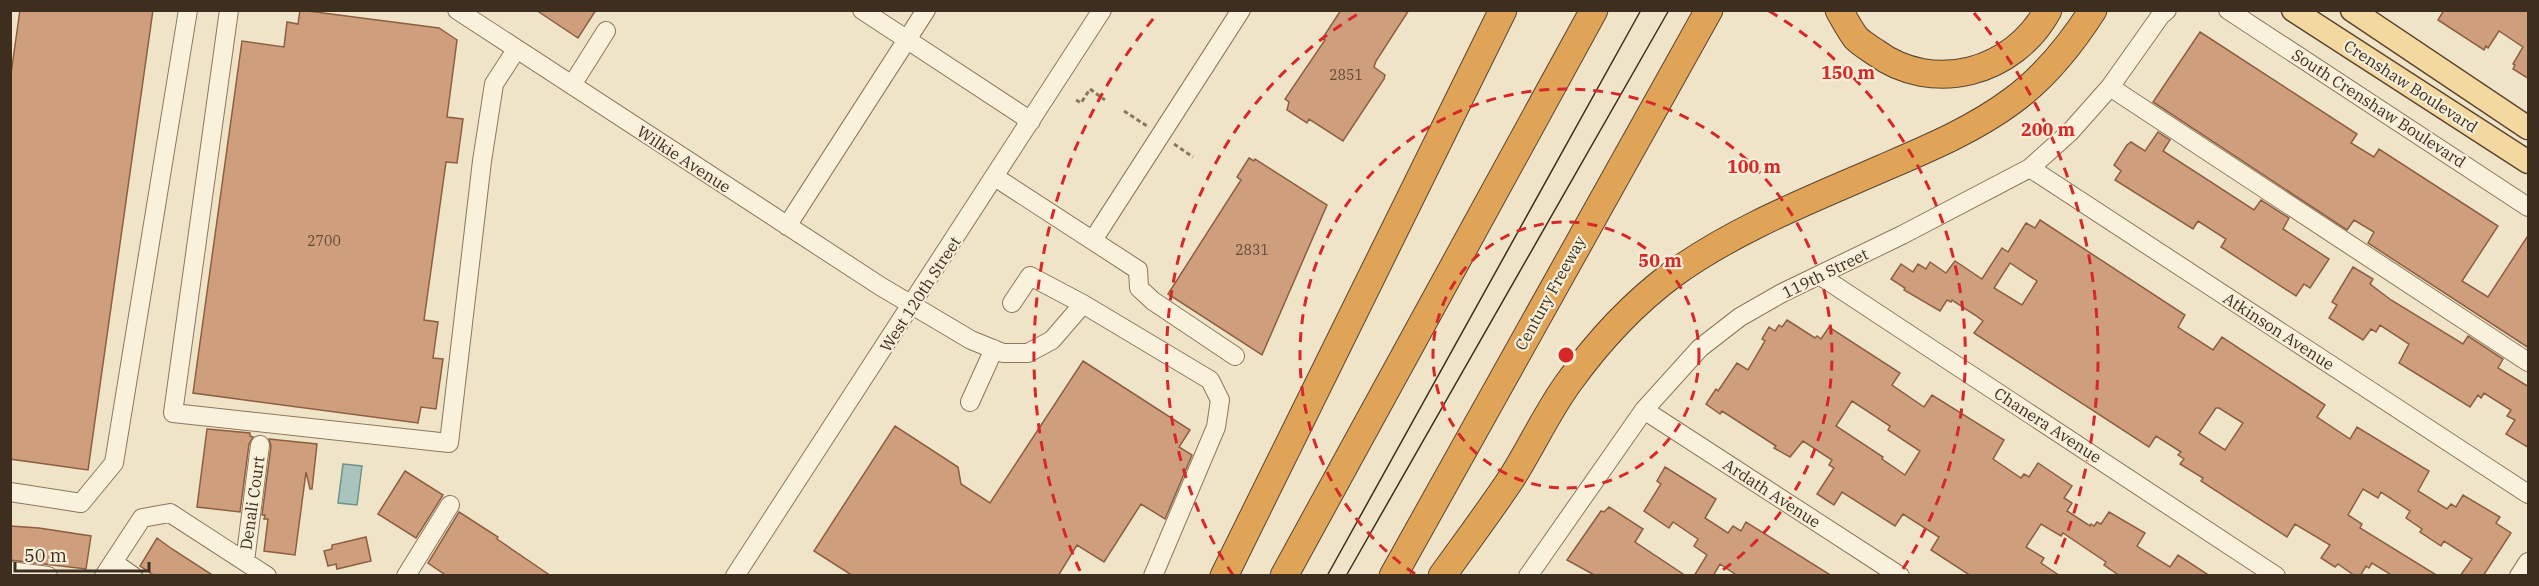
<svg xmlns="http://www.w3.org/2000/svg" width="2539" height="586" font-family="'IBM Plex Serif',serif">
<rect width="100%" height="100%" fill="#f0e4c8"/>
<!-- water -->
<path fill="#a9c4bc" stroke="#6f938a" stroke-width="1.5" d="M343,464L362,466L357,505L338,503Z"/>
<!-- building -->
<path fill="#cf9f7d" stroke="#8d5f41" stroke-width="1.5" fill-rule="evenodd" d="M20,10H153L88,470L10,459V81Z
M300,10L439,28L457,40L447,117L463,119L457,163L446,162L424,320L438,322L433,358L443,359L436,409L421,407L418,423L193,393L242,41L284,47L287,22L298,24Z
M536,10H596L578,38Z
M1341,10H1409L1376,61L1374,67L1385,75L1384,79L1343,141L1309,119L1307,123L1287,110L1289,102L1285,99L1325,40L1322,39Z
M2444,10H2529V79L2513,69L2515,65L2513,64L2523,47L2499,31L2488,48L2486,46L2484,50L2438,20Z
M2200,32L2357,134L2351,143L2374,157L2379,149L2498,226L2462,281L2488,297L2529,234V348L2368,243L2374,232L2354,220L2347,230L2153,102Z
M2158,132L2170,140L2163,151L2254,210L2261,200L2289,218L2283,229L2329,259L2310,288L2304,284L2296,296L2221,247L2226,239L2198,221L2193,229L2115,180L2121,171L2114,165L2127,145L2131,142L2145,151Z
M1249,158L1254,161L1255,159L1327,205L1262,355L1168,294L1241,180L1237,177Z
M2040,220L2185,315L2178,327L2185,332L2213,350L2222,337L2325,405L2317,417L2350,439L2357,427L2429,471L2418,491L2447,509L2451,504L2456,507L2463,495L2500,517L2496,523L2511,533L2483,576H2460L2472,559L2444,541L2441,546L2420,532L2422,529L2406,518L2410,511L2381,492L2378,498L2363,489L2348,515L2362,524L2360,528L2438,576H2393L2372,563L2369,568L2366,566L2360,576H2355L2338,564L2335,567L2321,558L2330,545L2295,524L2287,537L2201,481L2203,478L2180,464L2184,459L2178,455L2181,452L2156,436L2149,447L1974,333L1983,321L1975,315L1952,300L1951,302L1947,300L1940,311L1904,290L1905,288L1891,279L1901,264L1913,272L1918,264L1926,269L1930,262L1946,273L1955,261L1982,279L2002,248L2008,252L2026,223L2035,228ZM2010,263L2037,281L2022,305L1994,288ZM2216,408H2219L2243,423L2225,450L2199,433Z
M2353,267L2373,279L2370,284L2391,300L2463,344L2468,336L2503,359L2498,368L2529,387V448L2506,434L2515,420L2507,416L2511,410L2484,393L2481,398L2478,395L2470,407L2399,363L2409,344L2380,325L2376,332L2371,329L2363,340L2329,318L2337,305L2332,302Z
M1787,320L1815,338L1817,336L1821,339L1829,327L1900,373L1892,385L1924,407L1932,395L2004,440L1993,459L2021,478L2024,474L2029,477L2038,463L2072,486L2064,498L2072,503L2067,511L2090,526L2091,524L2094,526L2097,522L2101,524L2109,512L2145,533L2137,546L2141,549L2170,567L2178,555L2210,576H2120L2104,565L2106,562L2063,533L2061,536L2041,524L2026,547L2044,558L2041,563L2060,576H1971L1931,550L1939,537L1903,514L1895,526L1842,492L1834,505L1817,494L1834,468L1829,465L1832,460L1803,441L1790,457L1774,448L1776,446L1722,411L1720,414L1706,404L1716,389L1718,391L1737,363L1748,370L1765,341L1762,339L1769,327L1775,331L1779,325L1782,327ZM1852,401L1890,426L1888,430L1920,451L1905,475L1882,459L1883,457L1836,426Z
M1083,361L1190,430L1179,447L1192,455L1165,519L1141,504L1104,562L1077,545L1058,576H853L814,551L895,426L958,467L961,484L990,503Z
M207,429L250,433V436L253,437L249,444L240,512L197,507Z
M269,439L317,444L312,489H310L306,472L295,555L264,551L268,519H264L265,515H262L271,446Z
M1665,467L1716,499L1705,518L1728,533L1733,526L1741,531L1746,522L1832,576H1738L1720,564L1713,576H1694L1707,555L1694,546L1698,539L1673,522L1669,528L1644,511L1661,484L1657,481Z
M405,471L443,495L416,538L378,514Z
M1609,507L1643,529L1635,542L1686,576H1596L1567,560L1601,511L1604,512Z
M459,512L498,537L497,539L551,576H447L428,563Z
M10,526L39,528L91,536L86,569L10,560Z
M366,537L371,561L337,569L336,564L328,566L324,551L332,549V545Z
M157,538L172,549L214,576H155L140,566Z"/>
<g fill="none" stroke-linecap="round" stroke-linejoin="round">
<!-- minor casing -->
<g stroke="#8d765c" stroke-width="20">
<path id="minor" d="M229,10L173,413L449,443L482,161L494,84L516,50
M457,10L880,286L971,340L1003,353H1028L1052,340L1083,304L1210,380L1220,400L1216,427L1153,576
M862,10L1031,121
M2228,10L2528,207
M572,85L606,31
M2110,87L2528,362
M2030,168L2528,494
M995,177L1138,270L1139,288L1153,301L1235,356
M787,226L926,10
M1093,240L1241,10
M1819,275L2276,576
M1012,303L1030,276L1083,304
M970,402L994,349
M1644,410L1900,576
M10,492L81,503L114,463L188,10
M245,561L260,445
M113,562L133,576
M10,571L48,576
M104,576L142,518L170,513L267,576
M406,576L450,505
M735,576L1102,10
M1528,576L1644,410L1700,348L1740,317L1782,293L1902,235L2030,168L2070,132L2110,87L2161,15L2167,10
M2519,576L2528,562"/>
</g>
<!-- major casing -->
<g stroke="#5b4430" stroke-width="25">
<path id="major" d="M2293,10L2528,162
M2352,10L2528,128"/>
</g>
<!-- highway casing -->
<g stroke="#5b4430" stroke-width="29">
<path id="highway" d="M1839,10C1844,19 1850,30 1856,38C1861,43 1869,48 1875,52C1933,95 2014,73 2048,10
M1224,576L1503,10
M1284,576L1594,10
M1393,576L1709,10
M1442,576C1465,544 1489,512 1511,479C1531,448 1547,412 1569,382C1597,343 1634,303 1673,274C1737,228 1810,200 1883,168C1927,149 1973,130 2012,101C2045,77 2070,46 2093,10"/>
</g>
<!-- path -->
<path stroke="#8d765c" stroke-width="3" stroke-dasharray="4.5 3" stroke-linecap="butt" d="M1076,100L1081,103L1090,89L1105,100
M1124,111L1147,126
M1174,144L1193,157"/>
<!-- minor -->
<use href="#minor" stroke="#faf1dc" stroke-width="18"/>
<!-- major -->
<use href="#major" stroke="#f3d9a0" stroke-width="22"/>
<!-- highway -->
<use href="#highway" stroke="#e0a458" stroke-width="27"/>
<!-- tram -->
<path stroke="#3d2e20" stroke-width="1.5" d="M1327,576L1641,10
M1346,576L1669,10"/>
</g>
<!-- distance rings -->
<g fill="none" stroke="#d62828" stroke-width="3" stroke-dasharray="10 8">
<circle cx="1566" cy="355" r="133"/>
<path d="M1415 574A266 266 0 1 1 1717 574"/>
<path d="M1233 575A399 399 0 0 1 1363 11M1769 11A399 399 0 0 1 1899 575"/>
<path d="M1080 571A532 532 0 0 1 1158 13M1974 13A532 532 0 0 1 2052 571"/>
</g>
<g text-anchor="middle" dominant-baseline="central" stroke-width="4.5" stroke-linejoin="round" paint-order="stroke">
<!-- number labels -->
<g font-size="14" fill="#624a37">
<text x="1346" y="75">2851</text>
<text x="324" y="241">2700</text>
<text x="1252" y="250">2831</text>
</g>
<!-- street labels -->
<g font-size="16" fill="#3d2e20" stroke="#f7eed8">
<text transform="translate(2411 86) rotate(33)">Crenshaw Boulevard</text>
<text transform="translate(2379 108) rotate(33)">South Crenshaw Boulevard</text>
<text transform="translate(684 159) rotate(33)">Wilkie Avenue</text>
<text transform="translate(1825 273) rotate(-26)">119th Street</text>
<text transform="translate(1550 293) rotate(-61)">Century Freeway</text>
<text transform="translate(920 294) rotate(-57)">West 120th Street</text>
<text transform="translate(2279 331) rotate(33)">Atkinson Avenue</text>
<text transform="translate(2048 425) rotate(33)">Chanera Avenue</text>
<text transform="translate(1772 493) rotate(33)">Ardath Avenue</text>
<text transform="translate(252 503) rotate(-82)">Denali Court</text>
</g>
</g>
<circle cx="1566" cy="355" r="9" fill="#d62828" stroke="#f7eed8" stroke-width="3"/>
<g font-size="18" text-anchor="middle" font-weight="bold" fill="#d62828" stroke="#f7eed8" stroke-width="4.5" stroke-linejoin="round" paint-order="stroke">
<text x="1848" y="79">150 m</text>
<text x="2048" y="136">200 m</text>
<text x="1754" y="173">100 m</text>
<text x="1660" y="267">50 m</text>
</g>
<!-- border -->
<rect width="2539" height="586" fill="none" stroke="#3d2e20" stroke-width="24"/>
<!-- scale -->
<path d="M15 562v9h134v-9" fill="none" stroke="#3d2e20" stroke-width="3"/>
<text x="24" y="562" font-size="18" fill="#3d2e20" stroke="#f7eed8" stroke-width="4.5" paint-order="stroke">50 m</text>
</svg>
